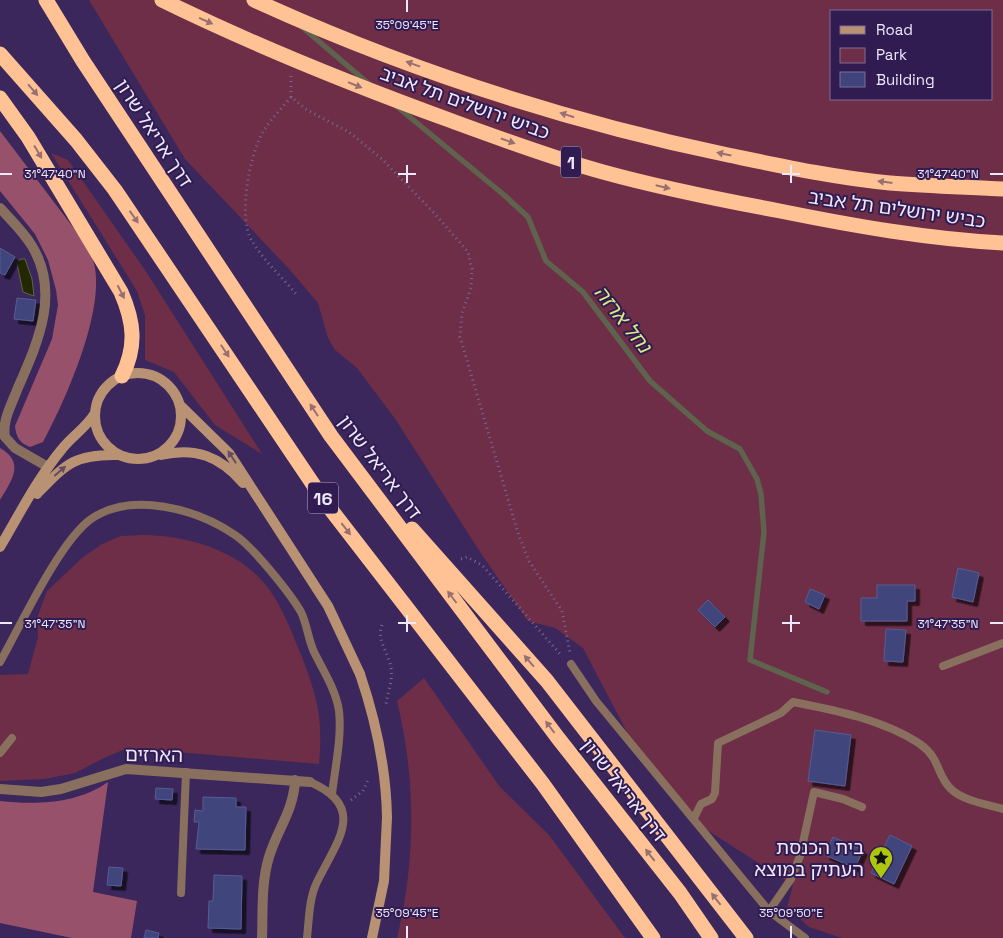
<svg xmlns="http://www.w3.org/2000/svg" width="1003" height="938" font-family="'Space Grotesk','Noto Sans Hebrew',sans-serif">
<defs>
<filter id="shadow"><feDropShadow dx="4.5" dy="4.5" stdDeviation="0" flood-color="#0009"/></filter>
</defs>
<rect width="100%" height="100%" fill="#3b275c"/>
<!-- green -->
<path fill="#6e2e47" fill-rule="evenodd" d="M89,0H1003V938H842L809,927L787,907L793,885L707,830L639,755L583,648L555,628L528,621L480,552L396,420L357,368L335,350L328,338L318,303L290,270L185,159ZM832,11H992V99H832Z
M51,153L68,160L147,273L262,454L215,425L174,372L145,360V315L137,291Z
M144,535C190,536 243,551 271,592C284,611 293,635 302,657C318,700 323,718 319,764L142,749H125L104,758L75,773L45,779L0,781V675L28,674L38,637L37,618L47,591L82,558L102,544L121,536Z
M424,678L500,787L549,835L625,938H397C416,860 416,779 397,701Z"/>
<!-- forest -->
<path fill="#98516a" d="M0,131L85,243C88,248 91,254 93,260C108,306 65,401 43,442L30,447C19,443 16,436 15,426L52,339L58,305L56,290L48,260L35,234L0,191Z
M0,448C26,463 11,481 0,500Z
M108,782L93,892L137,901L131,938H72L0,923V801C36,805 77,804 108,782Z"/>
<!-- water -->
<path fill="#222901" stroke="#5f624d" d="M20,259H25L32,279L34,296L23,292L17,264Z"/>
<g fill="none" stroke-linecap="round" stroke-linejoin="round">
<!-- stream -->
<path stroke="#5f624d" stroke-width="5.5" d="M302,27L369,84
M394,104L504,195L528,217L546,261L583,292L650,381L707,431L740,449L757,479L761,494L764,532L750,660L827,692"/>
</g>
<!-- building -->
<path fill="#40447c" stroke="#565c95" filter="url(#shadow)" d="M0,248L15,257L5,275L0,273Z
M17,298L36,300L33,321L14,319Z
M958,568L979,573L973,602L952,597Z
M877,585H915V601H907V621H861V598H877Z
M810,589L825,595L819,609L805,602Z
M708,600L725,617L715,627L698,610Z
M886,629L906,630L903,662L884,661Z
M815,730L851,735L845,786L808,781Z
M156,788L173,789L172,800L155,799Z
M203,797L236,798V807H246L245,850L196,849L199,822H194L195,810L203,811Z
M890,835L912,846L894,884L871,873Z
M833,837L863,850L855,868L825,855Z
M109,867L123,868L121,886L107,885Z
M214,875L242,876L241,929L208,928L209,901H213Z
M146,930L159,933L158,938H144Z"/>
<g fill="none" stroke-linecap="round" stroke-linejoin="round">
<!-- path -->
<path stroke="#786993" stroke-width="3" stroke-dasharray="1 4" stroke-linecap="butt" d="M291,76V97L307,110L349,132L382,159L436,215L468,252L472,269L471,288L462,313L460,337L518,533L529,561L562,611L570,653
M291,97C282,108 272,118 264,130C250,152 237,218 252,241C263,260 282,277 296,294
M461,559L467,557L482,565L561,655
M382,625C376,640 389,653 391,668C393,680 388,692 386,704
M351,800L363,791L369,778"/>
<!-- lane -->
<path stroke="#89705e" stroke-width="8" d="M0,662C21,625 59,542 91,519C132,491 197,509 235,535C253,547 290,593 301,612C307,624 308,639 314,652C323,670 336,690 339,711C342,737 335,768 332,794
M571,664L596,701L769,911L805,938
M943,666L1003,643
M0,753L12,738
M694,818L701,804L712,799L715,793L718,743L781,713L793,702C835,710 884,720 920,744C941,759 936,774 950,788C962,801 987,804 1003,809
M181,893L186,772
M769,911L791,879L800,856L814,792L843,799L862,807
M307,938C309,920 309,898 317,882C337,841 368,807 310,782"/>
<!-- street -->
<path stroke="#89705e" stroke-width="10" d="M0,208C11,220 23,231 32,246C61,294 37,344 17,390C11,406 2,421 5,437L15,448L48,467
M0,789L41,792L61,789L126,769L310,782
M262,938C263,911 261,883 269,857C277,830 294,810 295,780"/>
<!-- secondary -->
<path stroke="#b99274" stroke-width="10" d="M95 416a43 43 0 1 1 86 0a43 43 0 1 1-86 0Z
M180,405L229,453L328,606L360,674
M161,455C195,447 220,456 243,483
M37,494C66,464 74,454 118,455
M0,547C19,515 37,479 62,449C72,436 86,428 95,413
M372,938L384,881L387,817"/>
<!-- highway -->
<path stroke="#ffc294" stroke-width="15" d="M46,0L83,61L331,436L558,738L680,893L711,938
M0,54L76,140L115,190L325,502L543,784L653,938
M0,98L28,137L121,292C134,322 137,346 122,376
M412,529L547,681L746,938"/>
<!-- secondary-bridge -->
<path stroke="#b99274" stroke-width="10" d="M360,674C376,721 386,767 387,817"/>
<!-- highway-bridge -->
<path stroke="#ffc294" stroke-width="15" d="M162,0C256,46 353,85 452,121C501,139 552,158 603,172C661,188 721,200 780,211C854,226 928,239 1003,243
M254,0C405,69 566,121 728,155C781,166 836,178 890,183C927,186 965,187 1003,189"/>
</g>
<!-- one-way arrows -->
<defs><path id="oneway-solid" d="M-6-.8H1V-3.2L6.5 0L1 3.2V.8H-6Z" transform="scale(1.25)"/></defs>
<g fill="#986f72">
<use href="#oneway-solid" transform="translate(206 21) rotate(24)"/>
<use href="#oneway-solid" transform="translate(413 64) rotate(-160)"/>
<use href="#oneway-solid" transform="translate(355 85) rotate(22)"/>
<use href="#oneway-solid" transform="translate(33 90) rotate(49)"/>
<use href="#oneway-solid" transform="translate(567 115) rotate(-163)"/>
<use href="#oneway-solid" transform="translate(508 141) rotate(19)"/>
<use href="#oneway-solid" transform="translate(38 152) rotate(59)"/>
<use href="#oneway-solid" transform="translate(724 154) rotate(-168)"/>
<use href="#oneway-solid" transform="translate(885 182) rotate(-173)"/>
<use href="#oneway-solid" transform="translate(663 187) rotate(13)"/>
<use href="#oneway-solid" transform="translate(134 217) rotate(55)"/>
<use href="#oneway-solid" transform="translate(121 292) rotate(63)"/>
<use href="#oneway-solid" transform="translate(225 351) rotate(56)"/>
<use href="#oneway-solid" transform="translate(314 410) rotate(-123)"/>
<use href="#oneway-solid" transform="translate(346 529) rotate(52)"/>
<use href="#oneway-solid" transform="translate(452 597) rotate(-127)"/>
<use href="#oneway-solid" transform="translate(529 661) rotate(-131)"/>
<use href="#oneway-solid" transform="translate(550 727) rotate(-127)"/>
<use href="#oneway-solid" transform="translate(650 855) rotate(-128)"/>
<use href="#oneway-solid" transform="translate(716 899) rotate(-128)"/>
</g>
<g fill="#674b5f">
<use href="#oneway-solid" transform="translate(232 457) rotate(-123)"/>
<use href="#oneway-solid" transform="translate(60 471) rotate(-41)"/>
</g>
<!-- ticks -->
<path fill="none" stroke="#eee8fd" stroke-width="2" d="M407,0V12M407,165V183M791,165V183M0,174H12M398,174H416M782,174H800M990,174H1003M407,615V632M791,615V632M0,623H12M398,623H416M782,623H800M990,623H1003M407,926V938M791,926V938"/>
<!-- icons -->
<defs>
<g id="sight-pin" transform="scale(1.25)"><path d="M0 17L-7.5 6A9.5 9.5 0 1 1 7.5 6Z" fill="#adc60e" stroke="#311c51"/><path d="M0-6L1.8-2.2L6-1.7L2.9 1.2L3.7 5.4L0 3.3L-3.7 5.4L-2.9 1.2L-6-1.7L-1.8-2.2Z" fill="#111"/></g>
</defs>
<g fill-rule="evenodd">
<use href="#sight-pin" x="881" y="858"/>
</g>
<g text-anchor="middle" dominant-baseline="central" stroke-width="4" stroke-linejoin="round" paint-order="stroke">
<!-- shield labels -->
<g fill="#311c51" stroke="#b5abc9" stroke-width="1">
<rect x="561" y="146.5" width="20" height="31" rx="4"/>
<rect x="308" y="482.5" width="30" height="31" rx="4"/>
</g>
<g font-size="18" font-weight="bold" fill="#eee8fd">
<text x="571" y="162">1</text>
<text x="323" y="498">16</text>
</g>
<!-- street labels -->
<g font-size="19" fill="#eee8fd" stroke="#311c51">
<text transform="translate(465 103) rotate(20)">כביש ירושלים תל אביב</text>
<text transform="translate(154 133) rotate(57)">דרך אריאל שרון</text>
<text transform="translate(897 209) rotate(8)">כביש ירושלים תל אביב</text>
<text transform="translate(380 467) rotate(53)">דרך אריאל שרון</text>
<text transform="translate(154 755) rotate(1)">הארזים</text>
<text transform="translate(624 790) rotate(52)">דרך אריאל שרון</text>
</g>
<!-- poi labels -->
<g font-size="19" fill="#eee8fd" stroke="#311c51" text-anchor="end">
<text x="864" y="847">בית הכנסת<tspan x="864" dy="22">העתיק במוצא</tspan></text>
</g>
<!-- water labels -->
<g font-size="20" font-style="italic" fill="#d8ec86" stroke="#311c51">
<text transform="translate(623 319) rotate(52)">נחל ארזה</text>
</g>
</g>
<g font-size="12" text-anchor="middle" fill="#eee8fd" stroke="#311c51" stroke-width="4" stroke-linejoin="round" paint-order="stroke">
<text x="407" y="29">35°09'45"E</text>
<text x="55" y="178">31°47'40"N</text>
<text x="948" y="178">31°47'40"N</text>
<text x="55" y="628">31°47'35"N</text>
<text x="948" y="628">31°47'35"N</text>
<text x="407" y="917">35°09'45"E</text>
<text x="791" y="917">35°09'50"E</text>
</g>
<!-- legend -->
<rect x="830" y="10" width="162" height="90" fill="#311c51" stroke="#7d6e96"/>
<rect x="840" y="26" width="25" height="8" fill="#b99274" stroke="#7d6e96"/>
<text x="876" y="35" font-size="15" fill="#eee8fd">Road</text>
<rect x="840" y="48" width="25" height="15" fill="#6e2e47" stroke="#7d6e96"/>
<text x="876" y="60" font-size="15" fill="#eee8fd">Park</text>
<rect x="840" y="72" width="25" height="15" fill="#40447c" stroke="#7d6e96"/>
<text x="876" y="85" font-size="15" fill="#eee8fd">Building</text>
</svg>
